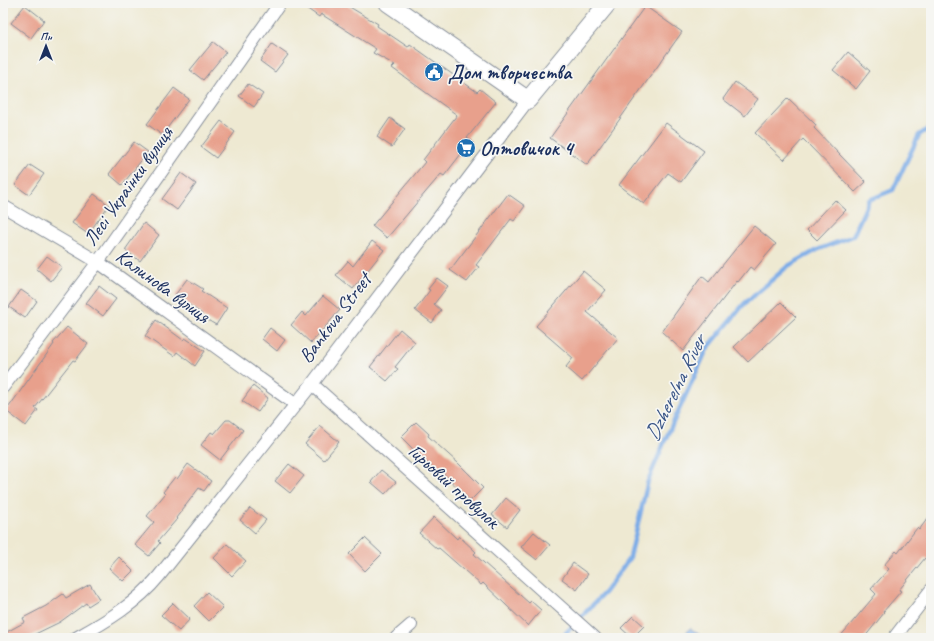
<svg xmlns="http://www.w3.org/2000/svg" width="934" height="641" font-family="Caveat,sans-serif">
<rect width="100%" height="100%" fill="#f6f6f2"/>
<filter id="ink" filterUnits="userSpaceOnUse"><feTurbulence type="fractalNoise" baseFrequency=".025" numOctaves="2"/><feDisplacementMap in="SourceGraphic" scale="8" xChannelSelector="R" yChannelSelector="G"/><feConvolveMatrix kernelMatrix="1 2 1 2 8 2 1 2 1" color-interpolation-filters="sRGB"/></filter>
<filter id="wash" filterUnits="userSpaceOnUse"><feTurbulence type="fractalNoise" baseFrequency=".012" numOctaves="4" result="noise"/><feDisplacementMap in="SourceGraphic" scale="16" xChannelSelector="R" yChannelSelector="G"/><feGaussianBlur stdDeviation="0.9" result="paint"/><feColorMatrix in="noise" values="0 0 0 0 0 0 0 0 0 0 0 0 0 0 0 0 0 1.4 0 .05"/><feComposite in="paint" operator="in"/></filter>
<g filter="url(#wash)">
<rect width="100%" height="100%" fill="#eee9d2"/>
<!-- water -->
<path fill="#7cace7" stroke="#4c6ea2" d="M690,628L704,638H682Z"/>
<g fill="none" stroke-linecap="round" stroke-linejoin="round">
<!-- stream -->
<path stroke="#7cace7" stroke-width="4.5" d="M561,638L605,592L630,557L648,481L666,438L707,349L744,304L788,266L817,250L853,236L869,200L893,190L919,135L931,127"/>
</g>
<g id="blocks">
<!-- building -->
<path fill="#e8a08c" d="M299,3H343L378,24L377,26L408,47L410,44L477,92L480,89L496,102L467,138L471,141L444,176L441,174L387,238L372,226L425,162L423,160L457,115L392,68L395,65L373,53L376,49L321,14L319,17Z
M25,5L44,20L31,38L11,23Z
M645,6L682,32L587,165L550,138Z
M213,42L226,52L203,80L190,70Z
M272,44L288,55L275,72L260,61Z
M848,52L870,71L856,89L833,70Z
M735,82L758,99L745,116L723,99Z
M248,84L263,94L254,107L239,96Z
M174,88L189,99L162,135L147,124Z
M788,98L816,125L814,128L866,182L855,192L803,139L784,160L755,133Z
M390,118L405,129L392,147L377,137Z
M221,121L235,132L216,158L201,147Z
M666,123L704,151L681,182L668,173L644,204L619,185Z
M134,142L148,152L122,185L109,174Z
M30,165L44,174L29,195L15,185Z
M181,173L196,184L177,210L162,199Z
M94,194L109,205L88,234L72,223Z
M508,194L525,206L514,221L511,219L476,265L479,267L467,282L450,270Z
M835,200L846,210L817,240L807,230Z
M144,223L159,235L140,261L125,250Z
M754,226L776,244L754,270L750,267L738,282L737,281L683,351L662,332L702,276L709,282Z
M372,241L384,250L353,289L336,275L348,261L353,266Z
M47,256L62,267L51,281L37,269Z
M583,271L606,290L587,312L618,338L582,381L566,367L573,358L536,326Z
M437,278L448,286L434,304L441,310L432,323L415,310L430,290L428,289Z
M187,279L203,289L201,291L227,308L216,325L201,316L202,314L175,295Z
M99,286L116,299L103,316L86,303Z
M21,290L37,301L25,318L9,307Z
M323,296L340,310L311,343L291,325L302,312L306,316Z
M781,302L796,317L748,362L734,347Z
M156,320L183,340L185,338L205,351L195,366L177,352L174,356L145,336Z
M67,327L88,344L75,361L73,360L35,408L38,410L26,426L6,411L54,344L53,343Z
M270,328L285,340L277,351L262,339Z
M400,329L415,342L395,367L398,369L387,381L370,367Z
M253,386L268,398L258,412L242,401Z
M226,420H230L243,430L220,460L201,445L211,432L214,434Z
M416,422L429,434L428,436L458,463L483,488L470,501L441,471L439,473L426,462L401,437Z
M320,426L339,442L324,460L305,444Z
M188,464L211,481L204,491L199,488L176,518L177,519L158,541L160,543L149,556L135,545L154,522L147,516L165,494L163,492L175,477L177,479Z
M289,464L304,476L290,493L275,481Z
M381,470L396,482L385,494L371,482Z
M506,498L520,510L507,527L492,515Z
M250,508L266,520L255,533L240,520Z
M931,514V562L925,558L899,590L901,591L883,612L884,613L864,638H839L876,594L871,589L889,569L884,565L896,551L898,553L917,528L919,530Z
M434,517L457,539L459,536L476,552L474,554L503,580L529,603L531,601L541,610L528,626L483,583L481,585L439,548L437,549L419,533Z
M534,532L550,545L537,560L521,547Z
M365,538L382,554L365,571L349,554Z
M227,544L246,561L232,576L214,558Z
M119,557L133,571L123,581L109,568Z
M573,563L588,574L577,590L562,579Z
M90,584L99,599L88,606L86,603L60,622L27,638H3V634L25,622L23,618L46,606L63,594L66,598Z
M207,592L223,607L209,621L194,606Z
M173,603L190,619L179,631L161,615Z
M633,616L644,626L632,638L621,628Z"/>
</g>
</g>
<g filter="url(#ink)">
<use href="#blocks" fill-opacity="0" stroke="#848c98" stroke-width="1"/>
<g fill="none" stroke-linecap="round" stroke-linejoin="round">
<!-- street casing -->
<g stroke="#848c98" stroke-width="14">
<path id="street" d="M3,206L98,262L295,404
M312,384L595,638
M3,387L98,262L280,3
M76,638C107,621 137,603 159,576L312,384L528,100
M396,638L411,625
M894,638L931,590"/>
</g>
<!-- secondary casing -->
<g stroke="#848c98" stroke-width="19">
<path id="secondary" d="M388,3L528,100L608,3"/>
</g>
<!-- street -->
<use href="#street" stroke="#fff" stroke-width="12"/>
<!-- secondary -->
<use href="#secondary" stroke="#fff" stroke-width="17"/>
</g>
</g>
<!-- icons -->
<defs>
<g id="civic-disc" transform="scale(1)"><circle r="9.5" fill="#1f6fb2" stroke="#f6f6f2"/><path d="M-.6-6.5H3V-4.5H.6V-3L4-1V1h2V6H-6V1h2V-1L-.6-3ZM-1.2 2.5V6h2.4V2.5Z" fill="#fff"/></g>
<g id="supermarket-disc" transform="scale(1)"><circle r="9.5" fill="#1f6fb2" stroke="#f6f6f2"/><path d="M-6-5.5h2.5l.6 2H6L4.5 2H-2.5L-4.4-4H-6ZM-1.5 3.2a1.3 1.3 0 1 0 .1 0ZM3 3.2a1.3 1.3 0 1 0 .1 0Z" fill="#fff"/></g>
</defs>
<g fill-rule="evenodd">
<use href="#civic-disc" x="434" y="72"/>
<use href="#supermarket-disc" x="466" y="148"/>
</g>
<g text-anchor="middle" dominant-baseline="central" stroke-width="3.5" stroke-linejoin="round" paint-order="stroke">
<!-- poi labels -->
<g font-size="20" font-weight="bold" fill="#1b2f5e" stroke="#f6f6f2" text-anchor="start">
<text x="448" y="72">Дом творчества</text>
<text x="480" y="148">Оптовичок 4</text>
</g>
<!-- street labels -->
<g font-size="20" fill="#1b2f5e" stroke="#f6f6f2">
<text transform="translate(128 186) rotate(-55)">Лесі Українки вулиця</text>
<text transform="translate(163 286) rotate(36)">Калинова вулиця</text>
<text transform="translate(335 318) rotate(-53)">Bankova Street</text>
<text transform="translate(454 486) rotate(42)">Гирьовий провулок</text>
</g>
<!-- water labels -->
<g font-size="21" font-style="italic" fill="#385487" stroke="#f6f6f2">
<text transform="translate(675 388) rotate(-64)">Dzherelna River</text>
</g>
</g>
<!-- margin -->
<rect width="934" height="641" fill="none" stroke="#f6f6f2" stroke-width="16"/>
<!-- north arrow -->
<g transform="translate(46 46)" stroke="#f6f6f2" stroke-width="3" paint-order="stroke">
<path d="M0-3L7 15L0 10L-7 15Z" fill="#1b2f5e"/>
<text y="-6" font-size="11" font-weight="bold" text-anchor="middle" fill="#1b2f5e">Пн</text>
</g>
</svg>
